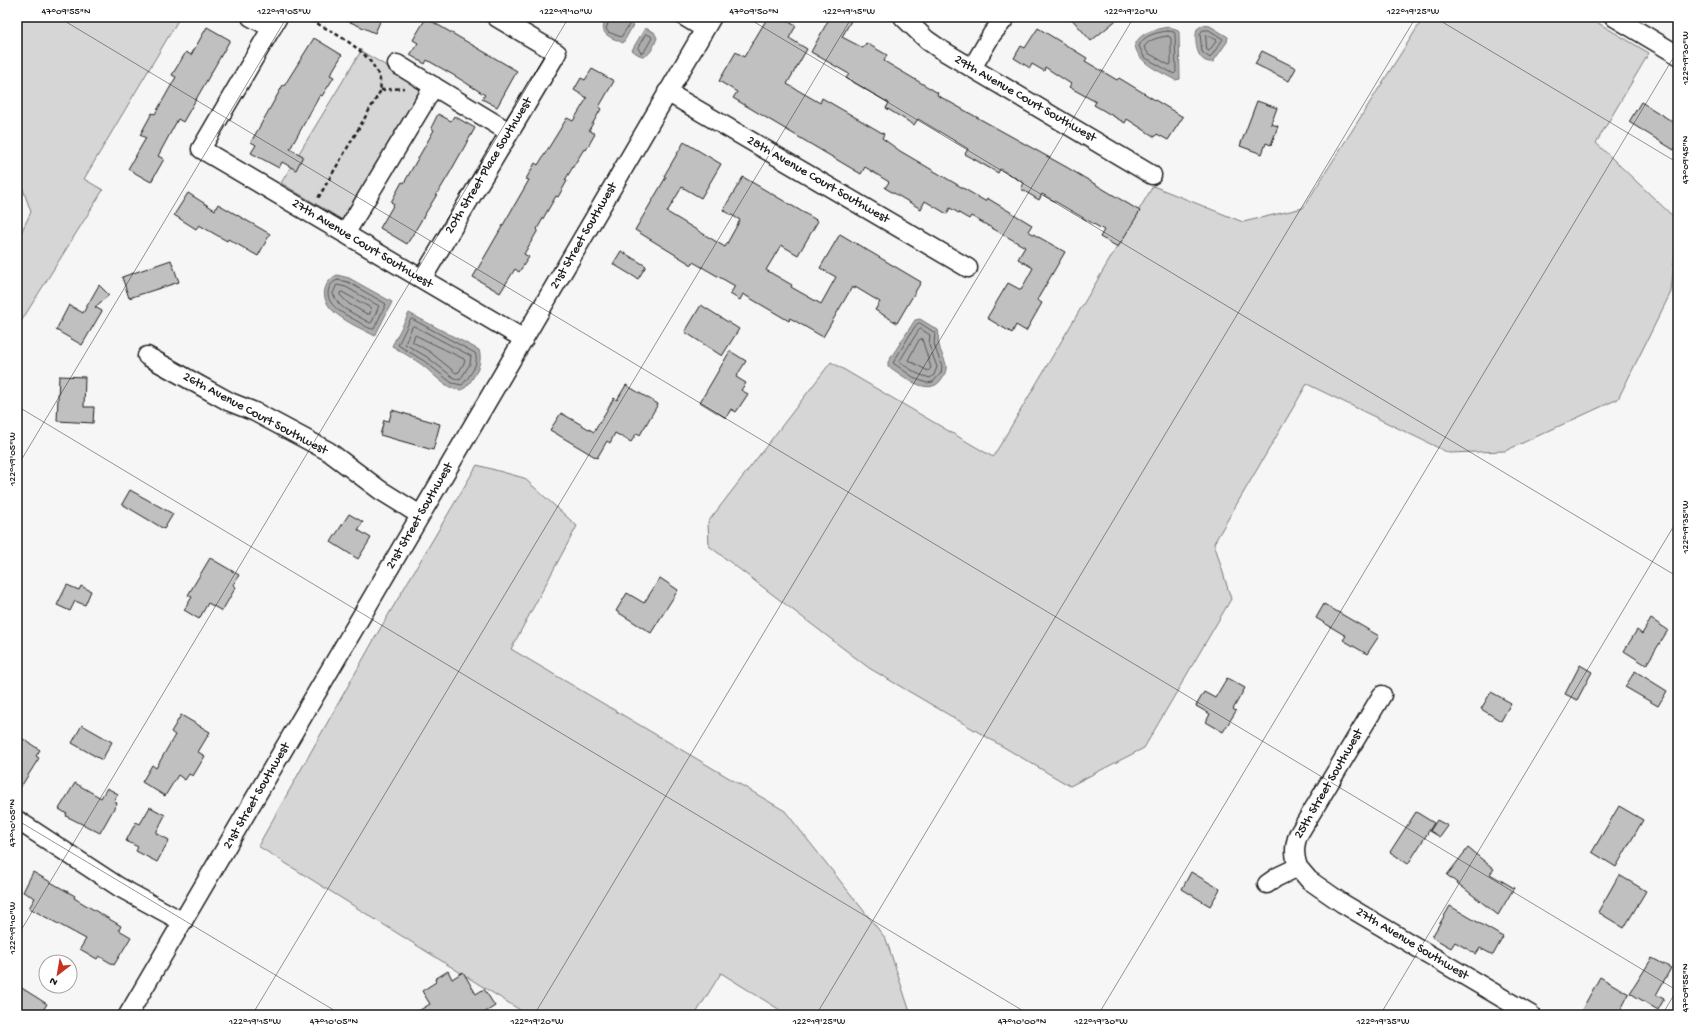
<svg xmlns="http://www.w3.org/2000/svg" width="1695" height="1032" font-family="'Gochi Hand',sans-serif">
<rect width="100%" height="100%" fill="#f6f6f6"/>
<filter id="ink" filterUnits="userSpaceOnUse"><feTurbulence type="fractalNoise" baseFrequency=".025" numOctaves="2"/><feDisplacementMap in="SourceGraphic" scale="8" xChannelSelector="R" yChannelSelector="G"/><feConvolveMatrix kernelMatrix="1 2 1 2 8 2 1 2 1" color-interpolation-filters="sRGB"/></filter>
<g filter="url(#ink)">
<!-- green -->
<path fill="#d6d6d6" stroke="#797979" d="M17,17H180L84,179L103,190L17,328V241L31,212L17,172Z
M1424,17H1588L1649,53L1596,143L1678,221L1671,292L1618,399L1505,451L1449,453L1307,384L1214,543L1231,599L1144,748L1070,786L869,668L709,546L708,522L831,362L993,457L1153,186L1243,222L1303,208Z
M361,51L419,85L421,91L419,101L346,222L281,183Z
M477,465L524,478L577,526L511,649L785,811L886,939L911,1015H788L721,973L695,1015H528L258,846L380,629Z"/>
<!-- water -->
<path fill="#acacac" stroke="#727272" d="M607,17H626L635,22L623,43C609,36 597,35 607,17Z
M1203,25L1210,26L1228,37L1227,42L1213,62C1196,64 1194,40 1197,29Z
M1169,27L1176,29L1179,32L1180,79L1175,80C1160,71 1138,64 1135,45C1140,32 1155,29 1169,27Z
M645,28L654,32L657,38C651,53 647,63 632,50Z
M337,275L349,278L392,302L375,336C359,327 319,312 325,289C327,282 331,278 337,275Z
M409,313L479,350C482,360 479,367 474,376C471,381 466,390 459,390C444,388 432,372 421,364C412,358 402,352 392,346Z
M920,319L938,330C940,335 937,340 939,345C940,352 945,359 946,365C947,370 944,376 941,380C928,398 902,375 888,366V362L915,320Z"/>
<g fill="none" stroke-linecap="round" stroke-linejoin="round">
<!-- shore -->
<path stroke="#565656" stroke-width="1" d="M610,17L606,29L608,32L621,37L629,25L625,17
M1203,30H1209L1223,39L1210,58L1202,52L1200,34Z
M1168,31L1174,32L1175,34L1176,72L1174,74L1144,57L1139,46C1143,35 1158,32 1168,31Z
M646,34L651,36L652,38L644,52L641,53L638,48Z
M1206,35L1217,40L1209,51L1207,50Z
M1168,36L1171,38V64L1169,65L1148,53L1144,47C1149,39 1160,37 1168,36Z
M338,280L348,282L386,304L374,329C368,329 362,324 357,321C346,315 323,305 329,288C331,284 334,281 338,280Z
M337,285L346,287L379,306L372,322L370,323L345,309L339,304L333,294Z
M342,292L371,308L370,314H367L349,304L340,295V293Z
M412,319L475,353C480,364 469,377 462,385L452,383L424,361L398,345L410,320Z
M920,323L935,333L934,344L942,367L941,373L933,382L927,383L916,379L893,363L914,328L917,324Z
M414,326L471,356L470,364L460,380L454,378L427,357L405,344L412,327Z
M921,329L930,335L929,345L937,367L934,375L930,378L918,374L899,362L918,331Z
M415,335L464,359L465,361L459,372L456,373L430,352L413,342Z
M922,339L931,368L928,371L908,360L919,340Z"/>
</g>
<!-- building -->
<path fill="#c0c0c0" stroke="#1c1c1c" d="M339,17H382L375,33Z
M768,17H780L796,26L789,38L807,49L787,84L820,103L822,98L872,127L884,134L882,138L900,151L985,201L987,198L1032,225L1028,231L1065,252L1037,300L1042,303L1026,331L1016,325L1012,333L987,318L1008,283L1021,290L1033,268L1018,259L1025,247L971,216L969,219L950,208L947,214L925,201L921,209L885,188L889,182L865,167L861,174L733,98L737,92L719,81L736,52L744,57Z
M830,17H853L842,37L863,48L866,43L887,55L884,61L938,93L937,95L1068,168L1140,211L1118,247L1100,237L1104,230L1042,194L1039,200L1021,189L1024,183L1000,169L998,173L965,154L968,149L918,119L914,125L886,108L889,103L846,78L849,74L811,52Z
M1070,17H1120L1091,41Z
M426,18L517,71L497,107L482,99L485,95L455,76L427,60L425,64L410,55L418,43L413,40Z
M207,27L230,40L183,122L178,119L158,156L164,159L151,182L128,169L146,138L140,135L152,113L155,114L176,77L172,75L186,52L191,55Z
M1038,28L1087,58L1085,61L1117,80L1119,78L1183,117L1168,140L1157,134L1155,137L1127,119L1125,123L1094,105L1096,102L1069,87L1071,84L1045,67L1044,71L1032,64L1030,68L1014,58L1021,46L1025,48Z
M314,38L342,55L330,75L334,77L322,96L320,95L290,149L303,156L296,170L282,162L279,168L251,153L256,145L251,142L283,85L284,86Z
M1262,51L1296,68L1289,81L1255,64Z
M592,69L614,81L599,107L601,109L589,130L595,134L586,150L584,149L565,180L567,181L558,197L556,196L537,229L538,230L524,254L529,257L519,272L515,269L500,293L473,277L529,180L526,179L535,163L538,165L567,118L573,121L587,98L574,90L581,78L585,80Z
M1257,101L1277,108L1271,124L1278,126L1271,145L1266,143L1262,154L1240,146Z
M1641,102L1678,125V143L1674,150L1629,122Z
M438,114L451,121L454,116L475,128L448,176L407,244L380,228L394,204L391,202L402,182L404,183L434,130L431,128Z
M684,142L721,164L701,198L682,187L667,212L725,247L740,220L723,210L743,177L818,221L798,255L781,245L766,270L792,285L791,287L821,304L836,277L820,268L840,234L921,282L897,323L875,310L880,302L855,287V289L852,287L823,337L790,318L789,321L743,294L740,300L730,294L735,286L693,262L692,265L635,230L666,177L664,176Z
M188,193L215,210L218,204L270,234L258,256L228,239L227,241L199,225L196,229L174,215Z
M621,251L646,266L638,279L613,264Z
M171,260L179,282L129,298L122,277Z
M99,285L109,295L95,307L102,311L82,345L56,330L69,305L83,313Z
M701,305L739,329L722,356L685,332Z
M730,351L746,361L736,377L746,383L741,390L748,394L736,412L731,409L726,418L700,402Z
M59,376L85,377L84,407H94L93,423L57,421Z
M626,385L658,404L640,435L637,433L631,442L615,433L610,443L607,441L597,458L550,430L561,413L594,432L614,398L617,400Z
M392,410L440,424L433,450L380,435L384,420L389,421Z
M130,490L173,514L164,529L122,504Z
M349,514L363,522L358,530L371,538L358,559L331,542Z
M210,558L239,575L233,585L236,587L222,611L208,603L199,619L184,610L192,597L188,595Z
M660,578L678,590L651,633L616,611L627,593L644,603Z
M67,585L79,590L81,586L91,591L85,605L75,601L70,611L57,605Z
M1324,604L1379,636L1367,654L1343,640L1346,636L1316,618Z
M1651,619L1668,630L1646,665L1624,651L1637,630L1642,634Z
M1580,665L1592,672L1577,700L1565,694Z
M1635,671L1667,691L1658,706L1625,687Z
M1227,678L1245,688L1233,709L1236,711L1223,732L1206,722L1210,714L1196,706L1204,692L1215,698Z
M1491,692L1511,703L1501,721L1481,709Z
M181,715L210,732L198,752L205,756L193,776L189,774L185,780L178,775L165,796L142,782L152,765L156,768L175,735L171,732Z
M82,725L112,742L102,760L72,743Z
M17,735L40,750L36,756L39,758L17,793Z
M75,783L101,798L107,788L118,794L114,801L117,803L100,833L66,816L67,814L59,809Z
M1619,806L1643,820L1616,867L1592,852Z
M150,807L165,815L156,833L169,840L157,862L136,851L138,847L126,841L136,822L140,824Z
M1416,812L1434,823L1408,864L1390,852Z
M1437,820L1448,826L1440,837L1430,831Z
M1468,848L1494,869L1490,874L1514,888L1498,915L1447,875Z
M33,872L75,896L74,898L121,926L119,930L131,937L114,965L99,956L97,959L80,949L86,939L29,908L35,898L23,892Z
M1191,872L1220,889L1210,906L1182,889Z
M1619,875L1646,891L1624,928L1598,912Z
M1450,906L1503,937L1493,955L1480,948L1476,954L1455,942L1451,948L1432,937Z
M1652,958L1671,968L1656,995L1664,999L1658,1010L1630,993Z
M448,971L452,979L463,972L476,994L484,989L495,1006L481,1015H412L430,1004L422,991L436,982L435,979Z
M1600,977L1629,994L1618,1015H1579Z
M17,985L47,1004L40,1015H17Z"/>
<g fill="none" stroke-linecap="round" stroke-linejoin="round">
<!-- minor casing -->
<g stroke="#1c1c1c" stroke-width="21">
<path id="minor" d="M251,17L272,28
M278,17L201,149L524,339
M685,17L705,29
M903,17L927,40L940,49L1152,175
M1614,17L1678,55
M397,64L509,132
M972,68L992,34L1006,17
M667,92L968,268
M345,234L434,86
M422,279L557,53L496,17
M147,356L199,385L230,402L255,412L328,451L380,490L420,515
M17,820L119,887L183,922
M1298,867L1309,880L1342,903L1531,1015
M1267,884L1277,877L1298,867C1294,855 1294,847 1298,835L1382,695
M128,1015L712,17"/>
</g>
<!-- path -->
<path stroke="#1c1c1c" stroke-width="2.5" stroke-dasharray="4 3" stroke-linecap="butt" d="M305,17C330,31 369,48 379,77C381,81 380,86 381,90L317,200
M381,90L404,88"/>
<!-- minor -->
<use href="#minor" stroke="#fff" stroke-width="18"/>
</g>
</g>
<!-- ticks -->
<path fill="none" stroke="#1c1c1c" stroke-width="1" stroke-opacity="0.45" d="M58,17L1678,991M746,17L1678,577M1434,17L1678,163M17,406L1030,1015M17,467L287,17M17,820L342,1015M17,937L569,17M252,1015L852,17M534,1015L1134,17M816,1015L1416,17M1098,1015L1678,50M1380,1015L1678,519M1662,1015L1678,988"/>
<g text-anchor="middle" dominant-baseline="central" stroke-width="3" stroke-linejoin="round" paint-order="stroke">
<!-- street labels -->
<g font-size="13" fill="#1c1c1c" stroke="#fff">
<text transform="translate(1025 99) rotate(30)">29th Avenue Court Southwest</text>
<text transform="translate(489 166) rotate(-59)">20th Street Place Southwest</text>
<text transform="translate(818 180) rotate(30)">28th Avenue Court Southwest</text>
<text transform="translate(584 236) rotate(-60)">21st Street Southwest</text>
<text transform="translate(362 244) rotate(31)">27th Avenue Court Southwest</text>
<text transform="translate(255 414) rotate(28)">26th Avenue Court Southwest</text>
<text transform="translate(420 516) rotate(-60)">21st Street Southwest</text>
<text transform="translate(1329 784) rotate(-60)">25th Street Southwest</text>
<text transform="translate(257 796) rotate(-60)">21st Street Southwest</text>
<text transform="translate(1412 944) rotate(31)">27th Avenue Southwest</text>
</g>
</g>
<!-- margin -->
<rect width="1695" height="1032" fill="none" stroke="#fff" stroke-width="44"/>
<!-- north arrow -->
<g transform="translate(58 974) rotate(211)"><circle r="19" fill="#ffffff" stroke="#a4a4a4"/>
<path d="M0-3L7 15L0 10L-7 15Z" fill="#c8321e"/>
<text y="-6" font-size="11" font-weight="bold" text-anchor="middle" fill="#1c1c1c">N</text>
</g>
<rect x="22" y="22" width="1651" height="988" fill="none" stroke="#1c1c1c" stroke-width="1.5"/>
<g font-size="10" text-anchor="middle" fill="#1c1c1c">
<text x="66" y="14">47°09'55"N</text>
<text x="284" y="14">122°19'05"W</text>
<text x="566" y="14">122°19'10"W</text>
<text x="754" y="14">47°09'50"N</text>
<text x="849" y="14">122°19'15"W</text>
<text x="1131" y="14">122°19'20"W</text>
<text x="1413" y="14">122°19'25"W</text>
<text transform="translate(1684 58) rotate(-90)" y="4">122°19'30"W</text>
<text transform="translate(1684 160) rotate(-90)" y="4">47°09'45"N</text>
<text transform="translate(11 459) rotate(-90)" y="4">122°19'05"W</text>
<text transform="translate(1684 527) rotate(-90)" y="4">122°19'35"W</text>
<text transform="translate(11 823) rotate(-90)" y="4">47°10'05"N</text>
<text transform="translate(11 928) rotate(-90)" y="4">122°19'10"W</text>
<text transform="translate(1684 988) rotate(-90)" y="4">47°09'55"N</text>
<text x="255" y="1024">122°19'15"W</text>
<text x="334" y="1024">47°10'05"N</text>
<text x="537" y="1024">122°19'20"W</text>
<text x="819" y="1024">122°19'25"W</text>
<text x="1022" y="1024">47°10'00"N</text>
<text x="1101" y="1024">122°19'30"W</text>
<text x="1383" y="1024">122°19'35"W</text>
</g>
</svg>
